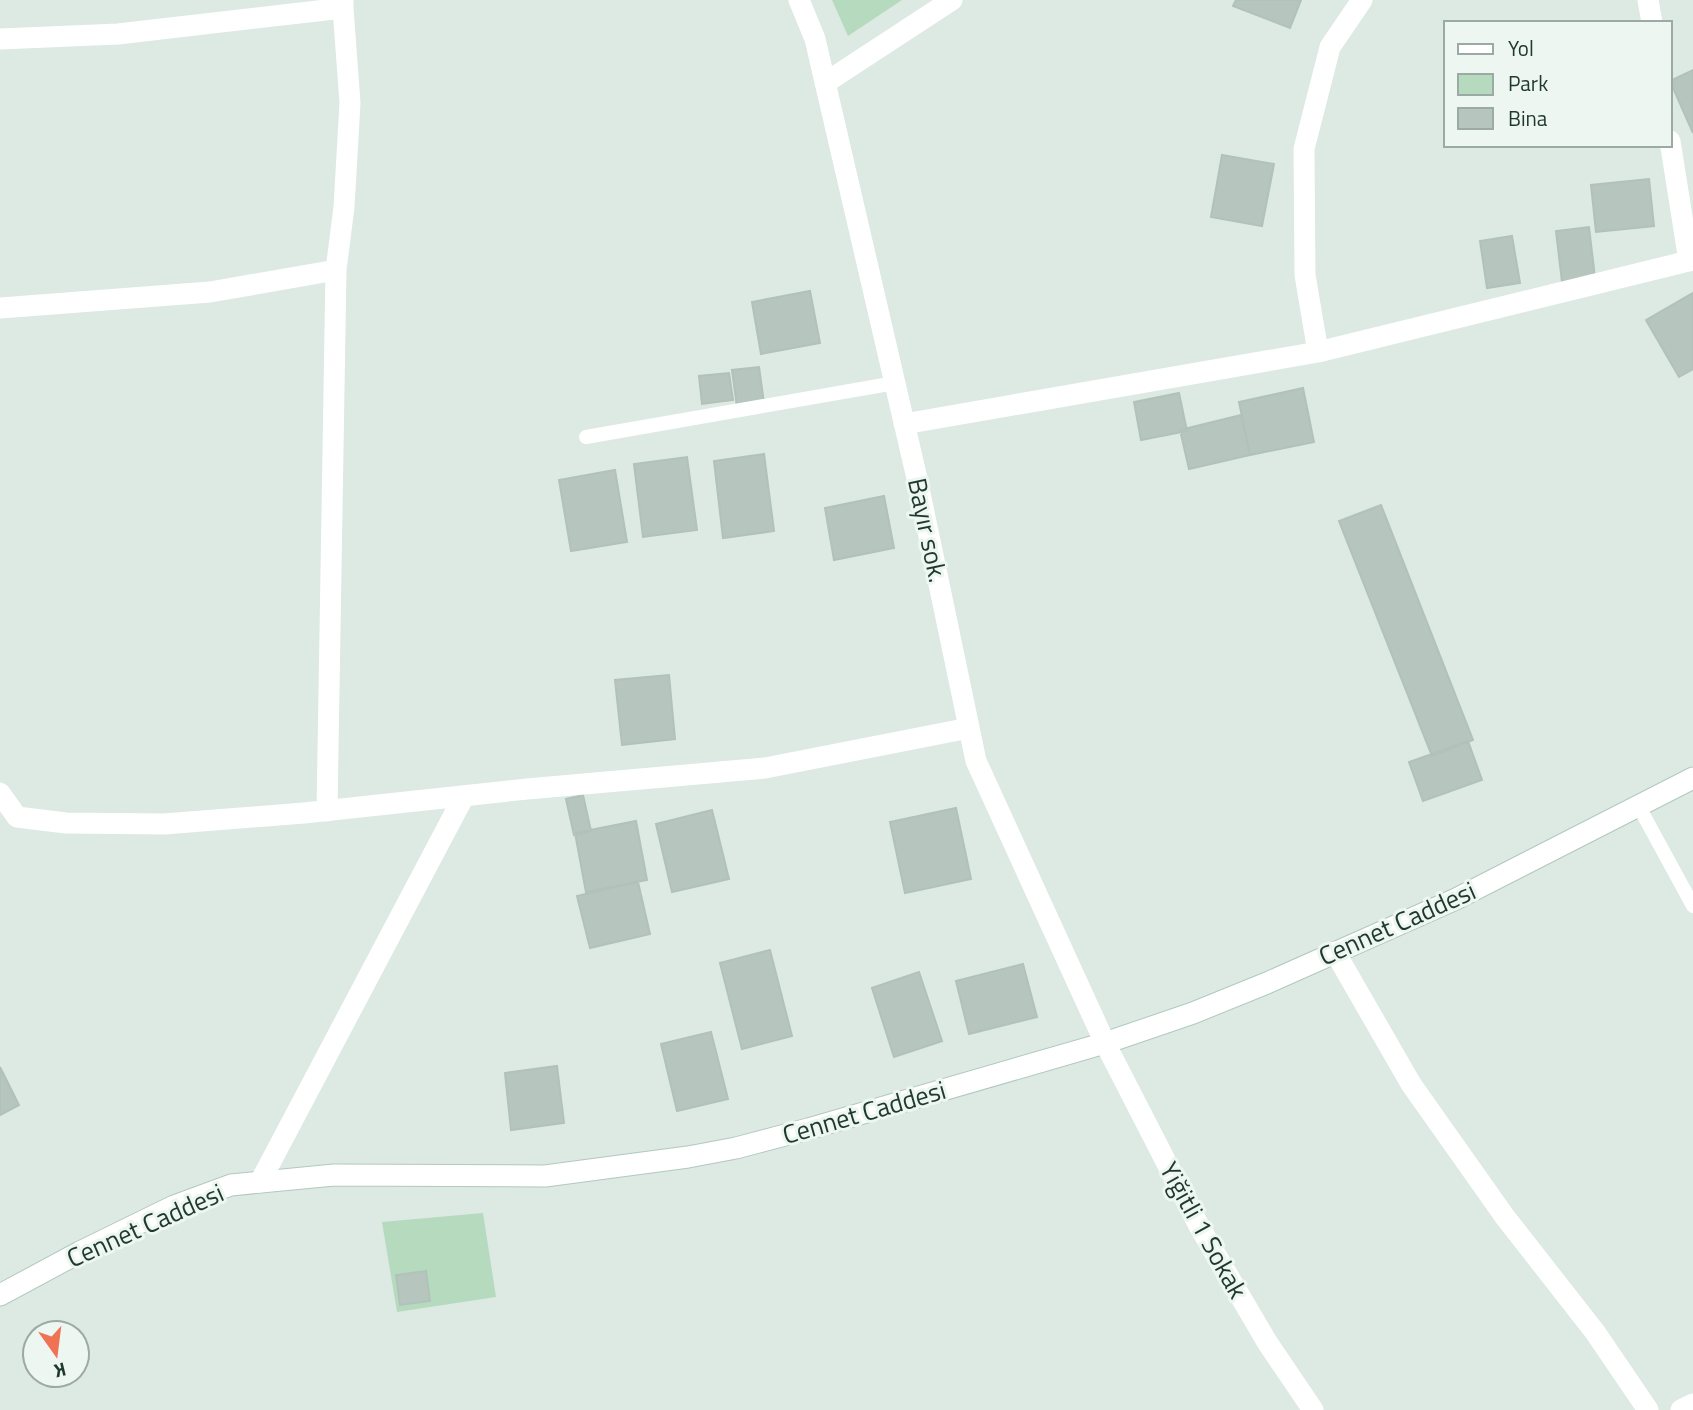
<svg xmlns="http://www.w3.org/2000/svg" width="1693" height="1410" font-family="'Titillium Web',sans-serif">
<rect width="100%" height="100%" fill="#dde9e3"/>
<!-- green -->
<path fill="#b6dabe" d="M832,0H902L848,36Z
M483,1213L496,1297L397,1312L382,1222Z"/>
<!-- building -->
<path fill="#b6c6bf" stroke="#b0c2ba" stroke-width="2" d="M1236,0H1301L1290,28L1233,6Z
M1693,70V133L1670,81Z
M1222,155L1274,164L1262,226L1211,217Z
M1649,179L1654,226L1596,232L1591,185Z
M1589,227L1595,278L1562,282L1556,231Z
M1512,236L1520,283L1487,288L1480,241Z
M810,291L820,343L761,354L752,302Z
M1693,293V369L1679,377L1646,320Z
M759,367L764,403L737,407L732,370Z
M729,373L733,400L702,404L699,376Z
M1303,388L1314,442L1250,455L1239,402Z
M1179,393L1187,431L1141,440L1134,402Z
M1241,415L1250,455L1189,469L1180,430Z
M764,454L774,531L723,538L714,461Z
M687,457L697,530L643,537L634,464Z
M615,470L627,542L571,551L559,480Z
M884,496L894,548L834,560L825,508Z
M1381,505L1473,740L1432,756L1339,521Z
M669,675L675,739L622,745L615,680Z
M1468,741L1482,780L1423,801L1409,762Z
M583,795L591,831L574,835L566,799Z
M956,808L971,879L905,893L890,822Z
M712,810L729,879L672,892L656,824Z
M636,821L647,880L586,892L575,833Z
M638,882L650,934L590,948L577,896Z
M770,950L792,1036L742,1049L720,963Z
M1023,964L1037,1017L969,1034L956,981Z
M919,972L942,1041L894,1057L872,988Z
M711,1032L728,1099L677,1111L661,1044Z
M557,1066L564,1123L511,1130L505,1073Z
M0,1067L19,1105L0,1115Z
M426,1271L430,1301L400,1305L396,1275Z"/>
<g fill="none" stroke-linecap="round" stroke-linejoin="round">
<!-- secondary casing -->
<g stroke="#b1c9bf" stroke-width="23">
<path id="secondary" d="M0,1295L80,1252L174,1206L231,1185L334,1175L545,1176L688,1157L736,1148L808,1129L1105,1043L1193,1013L1267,983L1456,899L1693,778"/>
</g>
<!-- lane -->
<path stroke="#fff" stroke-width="14" d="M586,437L895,383
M1638,805L1693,906"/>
<!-- street -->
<path stroke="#fff" stroke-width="21" d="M799,0L815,39L916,474L976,761L1105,1043L1199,1226L1267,1342L1313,1410
M1648,0L1652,23
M0,39L118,34L343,8V0
M825,83L952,0
M1670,141L1689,261
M0,308L210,292L336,270
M1318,352L1305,275L1304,149L1330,47L1362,0
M904,424L1318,352L1693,260
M0,793L17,817L66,823L164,824L304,813L527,789L765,768L969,728
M327,811L336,270L344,207L350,103L343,8
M1335,952L1411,1084L1505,1217L1595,1332L1648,1410
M260,1182L464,796
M1681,1410L1693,1404"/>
<!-- secondary -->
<use href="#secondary" stroke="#fff" stroke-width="21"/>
</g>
<g text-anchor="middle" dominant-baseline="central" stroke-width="6" stroke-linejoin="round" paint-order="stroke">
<!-- street labels -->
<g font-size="26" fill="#1f3830" stroke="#edf6f1">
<text transform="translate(928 530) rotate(78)">Bayır sok.</text>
<text transform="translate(1397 923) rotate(-24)">Cennet Caddesi</text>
<text transform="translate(864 1112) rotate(-16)">Cennet Caddesi</text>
<text transform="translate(145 1225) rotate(-24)">Cennet Caddesi</text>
<text transform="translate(1204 1230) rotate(61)">Yiğitli 1 Sokak</text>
</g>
</g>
<!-- legend -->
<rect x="1444" y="21" width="228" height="126" fill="#edf6f1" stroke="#9baaa4" stroke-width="2"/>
<rect x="1458" y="44" width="35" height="10" fill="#ffffff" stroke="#9baaa4" stroke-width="2"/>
<text x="1508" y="56" font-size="21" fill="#1f3830">Yol</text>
<rect x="1458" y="74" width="35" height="21" fill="#b6dabe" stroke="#9baaa4" stroke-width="2"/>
<text x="1508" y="91" font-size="21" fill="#1f3830">Park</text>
<rect x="1458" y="108" width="35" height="21" fill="#b6c6bf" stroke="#9baaa4" stroke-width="2"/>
<text x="1508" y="126" font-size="21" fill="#1f3830">Bina</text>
<!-- north arrow -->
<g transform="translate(56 1354) rotate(166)"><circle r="33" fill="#edf6f1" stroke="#9baaa4" stroke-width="2"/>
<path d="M0-5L12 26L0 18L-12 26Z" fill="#f07254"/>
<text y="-10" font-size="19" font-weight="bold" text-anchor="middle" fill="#1f3830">K</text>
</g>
</svg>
